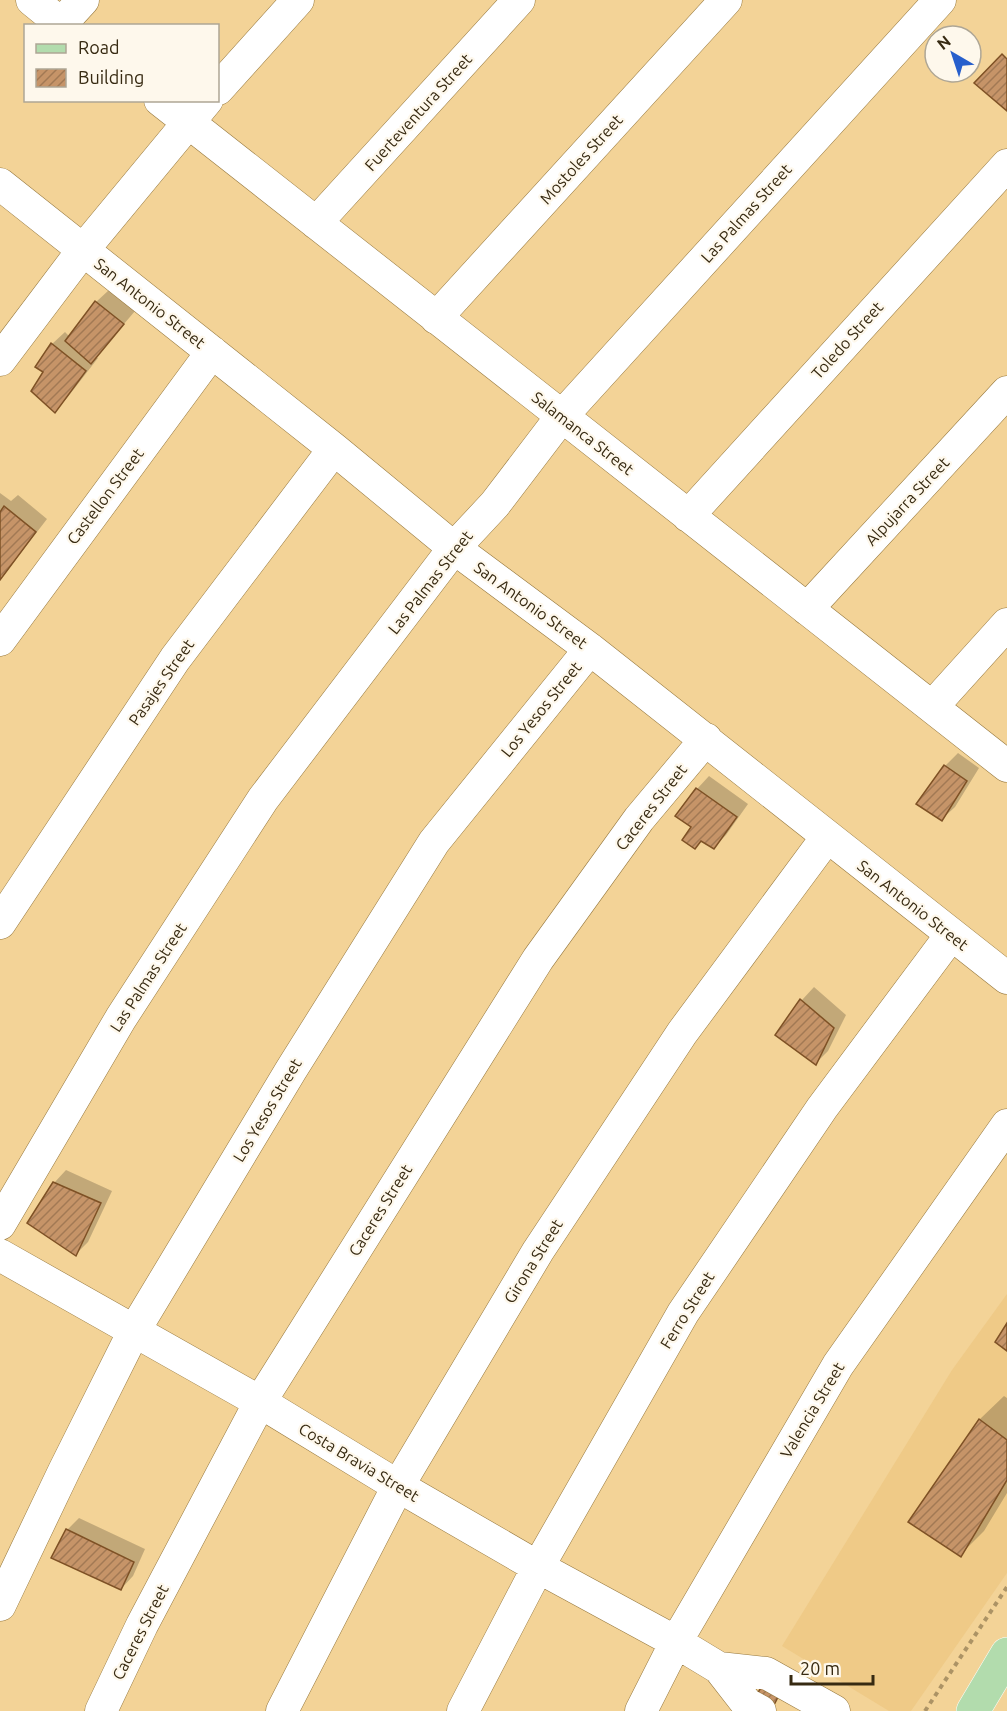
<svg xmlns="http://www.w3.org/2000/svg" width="1007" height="1711" font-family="Ubuntu,sans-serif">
<defs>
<pattern id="building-hatch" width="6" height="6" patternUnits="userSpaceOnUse" patternTransform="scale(1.5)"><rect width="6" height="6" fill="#c69468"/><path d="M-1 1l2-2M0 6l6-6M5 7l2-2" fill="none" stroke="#a27954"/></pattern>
</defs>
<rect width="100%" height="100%" fill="#f3d397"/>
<!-- built -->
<path fill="#efca87" d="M1007,1294V1573L911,1711H889L782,1646L952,1370Z"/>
<!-- shadow -->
<path fill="#0003" d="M109,290L135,311L96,357L98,358L67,398L55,411L46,372L52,344L65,332L70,337L96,302Z
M0,493L11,501L18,495L47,519L0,580Z
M958,753L979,768L955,807L942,819L918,803L945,766Z
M709,776L748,804L726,835L713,848L702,840L695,847L693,827L677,816L697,789Z
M814,987L846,1015L828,1051L816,1063L777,1035L802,1000Z
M66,1170L112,1191L88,1242L76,1254L54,1183Z
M1004,1396L1007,1398V1493L984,1531L960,1555L910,1521L980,1419Z
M79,1518L145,1549L133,1576L121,1589L67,1530Z"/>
<!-- building -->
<path fill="url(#building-hatch)" stroke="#7e5125" stroke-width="1.5" d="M1002,54L1007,59V111L974,83Z
M95,301L124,324L91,364L65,341Z
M51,343L86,371L55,413L31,391L43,372L35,367Z
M4,506L36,532L0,580V512Z
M944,765L967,781L942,821L916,804Z
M696,788L737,817L714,849L701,841L695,849L682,840L691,827L675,816Z
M800,999L834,1028L816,1065L775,1035Z
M53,1182L101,1203L76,1256L27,1223Z
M1007,1323V1351L995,1342Z
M979,1419L1007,1440V1480L961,1557L908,1522Z
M66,1529L134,1562L121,1590L51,1558Z
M763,1684L780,1693L774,1705L756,1696Z"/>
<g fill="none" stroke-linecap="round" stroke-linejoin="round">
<!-- street casing -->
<g stroke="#96783e" stroke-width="33">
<path id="street" d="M32,0L64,26
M61,24L83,0
M218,89L298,0
M160,100L1007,766
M0,184L334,449L454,548L590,649L1007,978
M316,223L519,0
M436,318L726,0
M0,360L83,250L207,100
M688,516L1007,165
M807,609L1007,392
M0,640L212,352
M932,707L1007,624
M0,923L175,659L334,449
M0,1224L121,1018L263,799L454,548L495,504L562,416L940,0
M0,1255L260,1402L398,1486L538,1567L676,1642L719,1668L747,1704L760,1711
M0,1605L64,1471L134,1331L291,1070L434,842L590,649
M719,1668L766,1673L834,1711
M101,1711L142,1625L260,1402L538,959L639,819L706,739
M282,1711L398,1486L538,1251L682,1033L827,837
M463,1711L538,1567L683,1313L822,1108L951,935
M641,1711L676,1642L838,1365L1007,1125"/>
</g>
<!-- primary casing -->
<g stroke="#fff" stroke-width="34">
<path id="primary" d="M973,1711L1007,1654"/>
</g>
<!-- path -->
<path stroke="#ac9365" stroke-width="4" stroke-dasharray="4.5 4.5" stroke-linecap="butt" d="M925,1711L1007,1587"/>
<!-- street -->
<use href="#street" stroke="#fff" stroke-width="32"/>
<!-- primary -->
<use href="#primary" stroke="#b2dcad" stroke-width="33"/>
</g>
<g text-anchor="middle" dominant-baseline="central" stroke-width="4.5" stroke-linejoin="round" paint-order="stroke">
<!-- street labels -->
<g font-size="16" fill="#372a12" stroke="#fef8ec">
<text transform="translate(418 112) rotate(-48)">Fuerteventura Street</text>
<text transform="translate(581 159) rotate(-48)">Mostoles Street</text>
<text transform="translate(746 213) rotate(-48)">Las Palmas Street</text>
<text transform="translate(150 303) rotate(38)">San Antonio Street</text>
<text transform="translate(847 340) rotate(-48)">Toledo Street</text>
<text transform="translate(583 433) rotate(38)">Salamanca Street</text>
<text transform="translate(105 496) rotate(-53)">Castellon Street</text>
<text transform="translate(907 501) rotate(-47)">Alpujarra Street</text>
<text transform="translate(430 582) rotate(-52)">Las Palmas Street</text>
<text transform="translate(531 605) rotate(36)">San Antonio Street</text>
<text transform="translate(161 682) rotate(-55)">Pasajes Street</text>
<text transform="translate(541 709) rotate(-51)">Los Yesos Street</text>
<text transform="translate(651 807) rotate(-52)">Caceres Street</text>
<text transform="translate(913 905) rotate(38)">San Antonio Street</text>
<text transform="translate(148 977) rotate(-57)">Las Palmas Street</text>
<text transform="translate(267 1110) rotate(-59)">Los Yesos Street</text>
<text transform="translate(380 1210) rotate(-58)">Caceres Street</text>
<text transform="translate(533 1261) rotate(-58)">Girona Street</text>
<text transform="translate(687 1310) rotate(-58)">Ferro Street</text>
<text transform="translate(812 1410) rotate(-59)">Valencia Street</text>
<text transform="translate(359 1462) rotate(31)">Costa Bravia Street</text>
<text transform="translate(140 1632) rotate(-63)">Caceres Street</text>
</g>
</g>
<!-- legend -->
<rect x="24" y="24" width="195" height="78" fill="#fef8ec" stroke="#aea695" stroke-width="1.5"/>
<rect x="36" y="44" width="30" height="9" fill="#b2dcad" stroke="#aea695" stroke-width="1.5"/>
<text x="78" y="54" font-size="18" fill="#372a12">Road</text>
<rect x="36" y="69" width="30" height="18" fill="url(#building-hatch)" stroke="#aea695" stroke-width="1.5"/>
<text x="78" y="84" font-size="18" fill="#372a12">Building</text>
<!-- north arrow -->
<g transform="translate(953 54) rotate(321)"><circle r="28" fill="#fef8ec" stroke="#aea695" stroke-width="1.5"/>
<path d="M0-4.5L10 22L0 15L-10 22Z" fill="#275fcc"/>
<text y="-9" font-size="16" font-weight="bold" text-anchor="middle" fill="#372a12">N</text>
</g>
<!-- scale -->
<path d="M791 1675v9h82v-9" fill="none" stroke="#372a12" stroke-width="3"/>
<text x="800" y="1675" font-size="18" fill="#372a12" stroke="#fef8ec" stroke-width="4.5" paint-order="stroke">20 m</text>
</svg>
